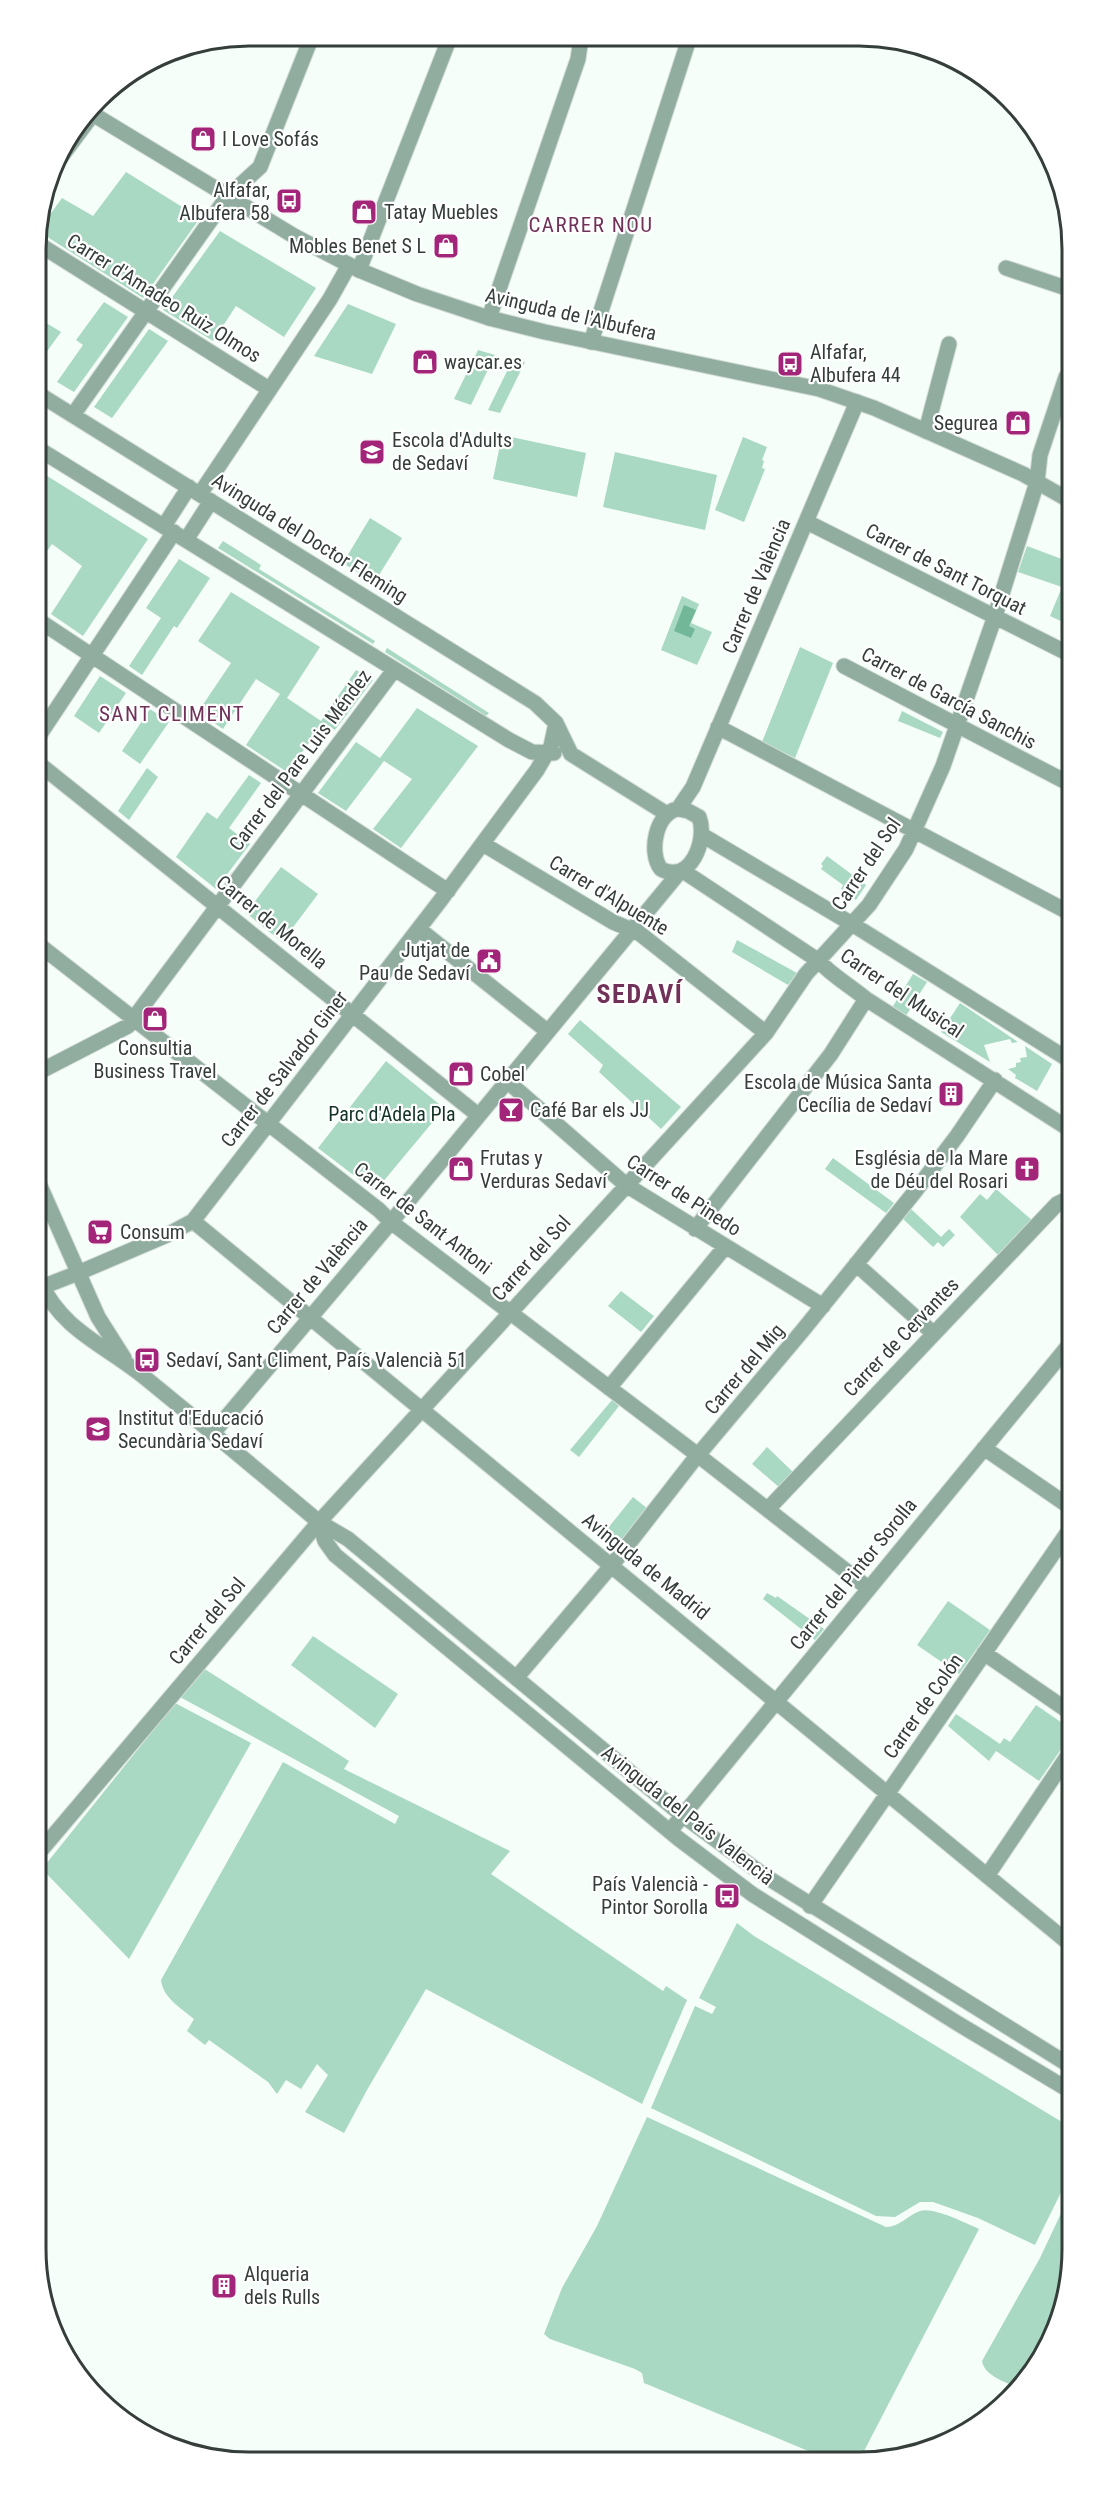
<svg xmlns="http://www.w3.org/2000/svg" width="1109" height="2498" font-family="'Roboto Condensed',sans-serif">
<rect width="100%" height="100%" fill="#f5fef9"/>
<!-- green -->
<path fill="#aad9c3" d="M126,172L200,218L143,298L38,231L62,198L93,216Z
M220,231L316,288L284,337L236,306L213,341L163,310Z
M104,302L128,317L74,392L57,382L83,345L76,340Z
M348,304L396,324L372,374L314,356Z
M43,321L61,332L37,365V330Z
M149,329L168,341L112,418L94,407Z
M478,350L495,355L471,405L454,399Z
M513,359L525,362L500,413L488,410Z
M502,435L586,453L577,497L493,479Z
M743,437L767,447L762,460L764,461L762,468L765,469L744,522L715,510Z
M615,452L717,475L705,530L603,507Z
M44,474L148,539L83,636L51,614L82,566L52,544L45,554L38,549L37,484Z
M370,518L402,538L374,583L343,563Z
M223,541L261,565L259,569L375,641L373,644L218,548Z
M1027,546L1067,561V624L1050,616L1062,587L1018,572Z
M179,559L210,578L177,628L174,626L142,675L129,666L161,618L146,608Z
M231,592L320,647L287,698L321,721L356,670L373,680L335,730L324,723L287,772L246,745L280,694L256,679L223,729L198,712L231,663L198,641Z
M682,596L699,604L691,623L712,632L697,665L661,650Z
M800,647L833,663L795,758L762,742Z
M387,648L489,713L486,716L385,652Z
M100,676L126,693L99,733L74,716Z
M417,708L478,746L401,848L373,829L412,779L384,761L346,811L318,793L356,742L380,758Z
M150,709L169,722L140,764L122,751Z
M902,711L943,732L940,738L898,721Z
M147,768L158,777L129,820L118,811Z
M249,775L261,783L229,828L250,844L216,889L176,857L207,812L217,819Z
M827,856L866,885L856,900L841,889L843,885L821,869L823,866L821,864Z
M281,867L318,894L282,942L246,913Z
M737,940L797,973L788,985L732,952Z
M913,974L927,982L904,1019L890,1011Z
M960,1003L1018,1042L1012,1043L1010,1039L984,1045L990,1062L941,1032Z
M580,1020L681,1107L661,1129L599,1072L603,1065L568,1034Z
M1025,1046L1052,1064L1037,1091L1015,1078L1016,1075L1008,1069L1016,1067V1063L1021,1062L1020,1058L1027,1057Z
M386,1061L439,1104L441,1112L377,1189L373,1190L318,1148Z
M833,1158L894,1203L886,1213L825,1169Z
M996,1189L1033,1221L999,1256L960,1217L980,1194L987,1200Z
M911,1209L941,1237L949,1229L955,1235L943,1247L938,1242L933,1247L903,1219Z
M621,1291L654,1316L641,1332L608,1306Z
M612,1400L619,1406L579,1457L570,1450Z
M767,1447L794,1473L780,1488L752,1464Z
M633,1497L648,1509L615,1550L600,1538Z
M767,1593L776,1598L777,1596L824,1629L815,1640L763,1599Z
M948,1601L990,1630L959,1674L917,1645Z
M313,1636L398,1694L375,1728L291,1665Z
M203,1668L349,1761L344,1769L510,1851L491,1874L663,1991L666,1986L687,2000L642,2104L426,1989L367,2090L344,2133L305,2112L328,2075L317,2064L301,2089L286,2080L277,2094L268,2082L209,2040L205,2045L187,2031L194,2019C181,2008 163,1998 161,1980L283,1762L395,1824L399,1816L180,1697Z
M175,1703L251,1743L129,1959L42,1869Z
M1036,1705L1071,1729V1735L1039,1781L996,1751L989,1761L948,1726L956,1714L1000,1744L1004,1738L1010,1742Z
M737,1923L754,1936L1072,2128V2170L1035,2245L978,2218L933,2202H920L895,2217L876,2216L651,2108L695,2006L712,2014L716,2007L699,1998Z
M647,2117L886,2227C899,2227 907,2216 920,2211C934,2207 965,2223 979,2229L862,2455H818L644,2383L642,2373L635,2369L550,2339L544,2334L562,2288L597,2226Z
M1072,2190L1073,2263L1057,2330L1020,2389C1008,2383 984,2376 982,2361L1040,2258Z"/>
<!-- water -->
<path fill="#73b799" d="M684,605L696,610L689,626L695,629L691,638L674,631Z"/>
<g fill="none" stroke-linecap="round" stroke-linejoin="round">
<!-- minor casing -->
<g stroke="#d2dbd7" stroke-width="17">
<path id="minor" d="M55,165L93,114
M37,243L269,389
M1006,268L1066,288
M359,270L450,37
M489,318L578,59L581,38
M591,342L689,39
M37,393L535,703L556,723L571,754L667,814
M73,415L227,197L260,167L312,36
M926,431L949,344
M37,448L509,740L532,752L554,753
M200,494L330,299L349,265
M807,522L1067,653
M164,526L189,487
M186,540L211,501
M38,620L448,891
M844,666L1068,783
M718,727L1068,912
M38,737L174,532
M38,763L478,1115
M678,809L693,787L857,402
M678,809L688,811L699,817C708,840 690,885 661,869C648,853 656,812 678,809Z
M702,835L852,924L1069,1060
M483,844L613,922L639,933L766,1033
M683,871L819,961C832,976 851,986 866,999L1069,1129
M419,929L547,1031
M39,945L379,1210L391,1222L699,1456L868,1588
M39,1072L128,1026L394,670
M507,1081L626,1185L823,1306
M193,1221L1071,1945
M695,1229L831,1054L866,999
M856,1264L933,1333
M78,1273L167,1235L193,1221L440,901L537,770L551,746L556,723
M609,1388L725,1247
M213,1433L391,1222L678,874
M984,1448L1070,1507
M768,1509L1057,1204L1069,1198
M984,1653L1071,1713
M517,1677L612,1565L693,1461L803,1330L913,1194L957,1136L995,1080
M670,1831L1069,1345
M42,1849L319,1522L766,1033L806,974L869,905L906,849L943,766L995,616L1037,482
M987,1876L1071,1751
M810,1906L1070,1529"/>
</g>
<!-- tertiary casing -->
<g stroke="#d2dbd7" stroke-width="17">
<path id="tertiary" d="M91,113L294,236L359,270L417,294L489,318L545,332L819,389L874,408L926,431L1023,474L1067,499
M1037,482L1040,455L1066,377
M40,1186L98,1317L124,1358
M40,1282C63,1331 105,1345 143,1376C202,1424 261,1473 319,1522L348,1539L682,1815L765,1876L1072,2067
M42,1287L78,1273
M319,1522L325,1541L335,1555L679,1839L752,1894L957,2023L1072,2092"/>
</g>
<!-- minor -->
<use href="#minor" stroke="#91ada0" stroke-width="15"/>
<!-- tertiary -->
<use href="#tertiary" stroke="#91ada0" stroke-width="15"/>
</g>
<!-- icons -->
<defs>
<g id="shop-square" transform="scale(1.35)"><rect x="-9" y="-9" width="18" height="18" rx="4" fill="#a22579" stroke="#fff"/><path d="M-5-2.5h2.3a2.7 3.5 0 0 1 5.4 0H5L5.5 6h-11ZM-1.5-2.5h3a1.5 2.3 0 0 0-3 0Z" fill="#fff"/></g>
<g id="bus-square" transform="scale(1.35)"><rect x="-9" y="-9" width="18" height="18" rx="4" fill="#a22579" stroke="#fff"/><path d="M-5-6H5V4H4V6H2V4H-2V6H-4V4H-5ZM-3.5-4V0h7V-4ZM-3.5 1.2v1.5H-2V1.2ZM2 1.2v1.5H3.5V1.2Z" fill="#fff"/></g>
<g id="school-square" transform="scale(1.35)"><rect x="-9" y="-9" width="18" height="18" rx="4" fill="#a22579" stroke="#fff"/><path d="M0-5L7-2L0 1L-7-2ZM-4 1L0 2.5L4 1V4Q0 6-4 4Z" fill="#fff"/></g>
<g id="civic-square" transform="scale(1.35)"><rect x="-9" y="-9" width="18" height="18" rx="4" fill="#a22579" stroke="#fff"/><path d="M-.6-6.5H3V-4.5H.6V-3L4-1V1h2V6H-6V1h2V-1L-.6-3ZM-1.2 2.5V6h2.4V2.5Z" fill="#fff"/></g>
<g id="building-square" transform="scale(1.35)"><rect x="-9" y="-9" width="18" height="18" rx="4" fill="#a22579" stroke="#fff"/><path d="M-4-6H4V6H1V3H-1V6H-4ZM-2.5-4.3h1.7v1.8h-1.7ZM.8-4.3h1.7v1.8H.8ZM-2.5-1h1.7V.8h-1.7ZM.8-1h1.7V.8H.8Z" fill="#fff"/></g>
<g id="bar-square" transform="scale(1.35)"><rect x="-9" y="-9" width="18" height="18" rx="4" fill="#a22579" stroke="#fff"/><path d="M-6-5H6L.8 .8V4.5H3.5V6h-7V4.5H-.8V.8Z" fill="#fff"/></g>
<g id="church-square" transform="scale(1.35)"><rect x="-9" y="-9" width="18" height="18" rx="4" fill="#a22579" stroke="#fff"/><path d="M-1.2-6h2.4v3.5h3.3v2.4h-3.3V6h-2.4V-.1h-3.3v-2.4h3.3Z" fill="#fff"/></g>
<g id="supermarket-square" transform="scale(1.35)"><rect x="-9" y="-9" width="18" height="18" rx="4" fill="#a22579" stroke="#fff"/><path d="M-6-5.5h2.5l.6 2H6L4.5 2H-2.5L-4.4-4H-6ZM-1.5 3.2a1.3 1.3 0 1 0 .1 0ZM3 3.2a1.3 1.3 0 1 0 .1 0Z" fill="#fff"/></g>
</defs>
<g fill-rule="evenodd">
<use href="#shop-square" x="203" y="139"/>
<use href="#bus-square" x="289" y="201"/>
<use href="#shop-square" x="364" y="212"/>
<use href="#shop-square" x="446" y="246"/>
<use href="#shop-square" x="425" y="362"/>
<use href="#bus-square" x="790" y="364"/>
<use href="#shop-square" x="1018" y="423"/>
<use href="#school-square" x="372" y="452"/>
<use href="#civic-square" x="489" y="961"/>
<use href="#shop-square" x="155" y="1019"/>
<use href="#shop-square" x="461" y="1074"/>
<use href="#building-square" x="951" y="1094"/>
<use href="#bar-square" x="511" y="1110"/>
<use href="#shop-square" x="461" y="1169"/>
<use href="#church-square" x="1027" y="1169"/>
<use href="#supermarket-square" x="100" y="1232"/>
<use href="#bus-square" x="147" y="1360"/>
<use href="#school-square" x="98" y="1429"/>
<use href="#bus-square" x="727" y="1896"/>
<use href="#building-square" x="224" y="2286"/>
</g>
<g text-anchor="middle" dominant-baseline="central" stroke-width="4.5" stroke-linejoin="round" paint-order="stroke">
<!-- poi labels -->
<g font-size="20" fill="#353e3a" stroke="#fff" text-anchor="start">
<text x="222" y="139">I Love Sofás</text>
<text x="270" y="190" text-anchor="end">Alfafar,<tspan x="270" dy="23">Albufera 58</tspan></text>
<text x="384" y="212">Tatay Muebles</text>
<text x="426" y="246" text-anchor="end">Mobles Benet S L</text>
<text x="810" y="352">Alfafar,<tspan x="810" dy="23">Albufera 44</tspan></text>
<text x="444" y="362">waycar.es</text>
<text x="998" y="423" text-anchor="end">Segurea</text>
<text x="392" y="440">Escola d'Adults<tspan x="392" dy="23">de Sedaví</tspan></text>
<text x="470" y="950" text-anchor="end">Jutjat de<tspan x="470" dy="23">Pau de Sedaví</tspan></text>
<text x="155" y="1048" text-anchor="middle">Consultia<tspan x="155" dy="23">Business Travel</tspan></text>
<text x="480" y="1074">Cobel</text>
<text x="932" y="1082" text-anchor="end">Escola de Música Santa<tspan x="932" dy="23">Cecília de Sedaví</tspan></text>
<text x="530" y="1110">Café Bar els JJ</text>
<text x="480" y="1158">Frutas y<tspan x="480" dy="23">Verduras Sedaví</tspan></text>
<text x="1008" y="1158" text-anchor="end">Església de la Mare<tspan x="1008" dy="23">de Déu del Rosari</tspan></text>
<text x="120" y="1232">Consum</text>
<text x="166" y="1360">Sedaví, Sant Climent, País Valencià 51</text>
<text x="118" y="1418">Institut d'Educació<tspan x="118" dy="23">Secundària Sedaví</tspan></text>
<text x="708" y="1884" text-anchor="end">País Valencià -<tspan x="708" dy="23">Pintor Sorolla</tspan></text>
<text x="244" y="2274">Alqueria<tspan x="244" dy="23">dels Rulls</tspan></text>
</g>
<!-- street labels -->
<g font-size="20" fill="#353e3a" stroke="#fff">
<text transform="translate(164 298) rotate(32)">Carrer d'Amadeo Ruiz Olmos</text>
<text transform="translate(571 314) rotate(13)">Avinguda de l'Albufera</text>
<text transform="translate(310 538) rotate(32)">Avinguda del Doctor Fleming</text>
<text transform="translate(946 569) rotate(27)">Carrer de Sant Torquat</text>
<text transform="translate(756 586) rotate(-67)">Carrer de València</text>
<text transform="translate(949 698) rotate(28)">Carrer de García Sanchis</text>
<text transform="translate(300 760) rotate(-53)">Carrer del Pare Luis Méndez</text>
<text transform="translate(866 864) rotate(-56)">Carrer del Sol</text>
<text transform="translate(609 895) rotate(31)">Carrer d'Alpuente</text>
<text transform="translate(272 922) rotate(39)">Carrer de Morella</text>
<text transform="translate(902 993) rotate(34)">Carrer del Musical</text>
<text transform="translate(284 1069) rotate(-52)">Carrer de Salvador Giner</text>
<text transform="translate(684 1195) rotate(33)">Carrer de Pinedo</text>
<text transform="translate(423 1218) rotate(38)">Carrer de Sant Antoni</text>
<text transform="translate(531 1258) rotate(-48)">Carrer del Sol</text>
<text transform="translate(317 1276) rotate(-50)">Carrer de València</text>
<text transform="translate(901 1337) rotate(-46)">Carrer de Cervantes</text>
<text transform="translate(744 1369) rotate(-50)">Carrer del Mig</text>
<text transform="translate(646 1566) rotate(39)">Avinguda de Madrid</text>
<text transform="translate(853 1574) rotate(-51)">Carrer del Pintor Sorolla</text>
<text transform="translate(207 1621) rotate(-50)">Carrer del Sol</text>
<text transform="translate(923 1706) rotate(-55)">Carrer de Colón</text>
<text transform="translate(688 1815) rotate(38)">Avinguda del País Valencià</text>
</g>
<!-- park labels -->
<g font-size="20" fill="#133326" stroke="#fff">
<text x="392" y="1114">Parc d'Adela Pla</text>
</g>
<!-- neighbourhood labels -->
<g font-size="21" letter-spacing="1.5" fill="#703258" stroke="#fff">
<text x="591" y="225">CARRER NOU</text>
<text x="172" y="714">SANT CLIMENT</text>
</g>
<!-- district labels -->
<g font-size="26" font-weight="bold" letter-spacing="1.5" fill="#703258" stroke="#fff">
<text x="640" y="994">SEDAVÍ</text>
</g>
</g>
<!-- crop -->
<path d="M0 0H1109V2498H0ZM249 46H859A203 203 0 0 1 1062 249V2249A203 203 0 0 1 859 2452H249A203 203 0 0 1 46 2249V249A203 203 0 0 1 249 46Z" fill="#fff" fill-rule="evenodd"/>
<path fill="none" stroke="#353e3a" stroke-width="3" d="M249 46H859A203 203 0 0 1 1062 249V2249A203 203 0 0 1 859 2452H249A203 203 0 0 1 46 2249V249A203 203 0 0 1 249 46Z"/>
</svg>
